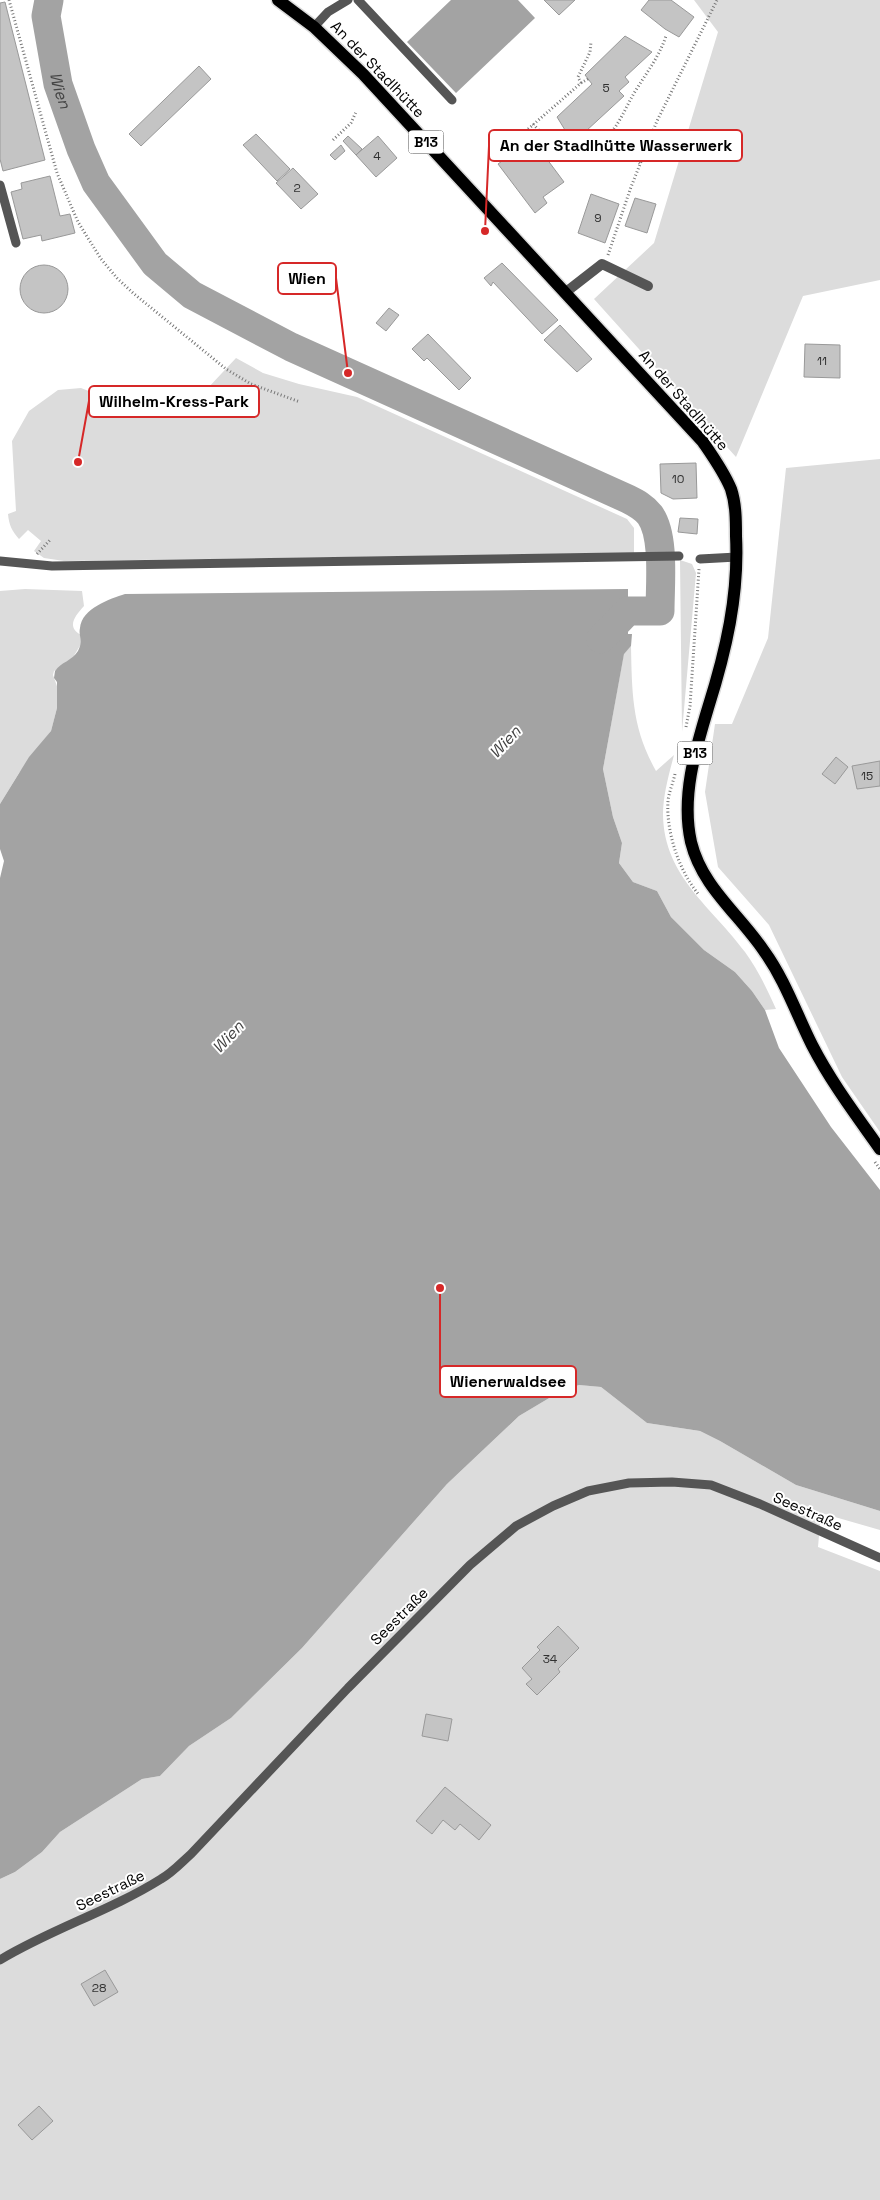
<svg xmlns="http://www.w3.org/2000/svg" width="880" height="2200" font-family="'Space Grotesk',sans-serif">
<rect width="100%" height="100%" fill="#fff"/>
<!-- green -->
<path fill="#dcdcdc" d="M694,0H880V280L803,296L736,457L594,299L654,243L718,32Z
M236,358L263,373L299,384L357,397L627,519L634,528V553L64,561L44,558L34,551L41,541L28,530L19,539C12,531 9,525 8,514L16,511L12,441L29,411L58,390L81,388L109,399L134,418L166,388L193,404Z
M880,459V1132L842,1077L769,925L718,867L705,792L715,724H732L768,638L786,468Z
M680,560L692,564L696,573L682,732Z
M25,589L82,591L84,606C75,616 66,627 81,635V644L72,659L54,671L53,675L58,689L57,708L51,731L19,773L0,804V591Z
M631,646C632,694 632,728 656,771L674,755C669,774 663,795 663,815C664,877 713,908 745,952C758,970 767,989 776,1009L765,1010L752,991L735,972L704,950L671,917L657,891L633,882L619,863L622,843L613,817L603,769L624,653Z
M579,1385L601,1387L647,1423L700,1431L720,1441L796,1485L880,1511V1530L821,1513L818,1547L880,1571V2200H0V1879L15,1872L42,1852L60,1832L142,1779L160,1776L189,1746L231,1718L302,1648L447,1484L519,1416L561,1391Z"/>
<!-- water -->
<path fill="#a3a3a3" d="M451,0H518L535,18L456,93L407,42Z
M628,589V634H632L631,646L624,654L603,769L613,817L622,843L619,863L633,882L657,891L671,917L704,950L735,972L752,991L765,1010L779,1048L831,1127L880,1190V1511L796,1485L720,1441L700,1431L647,1423L601,1387L579,1385L561,1391L519,1416L447,1484L302,1648L231,1718L189,1746L160,1776L142,1779L60,1832L42,1852L15,1872L0,1879V878L4,861L0,849V804L29,757L51,731L57,708V682L54,678L55,671C61,662 72,661 78,651C84,639 78,637 80,628C82,608 110,599 125,594Z"/>
<g fill="none" stroke-linecap="round" stroke-linejoin="round">
<!-- river -->
<path stroke="#a3a3a3" stroke-width="29" id="s1" d="M49,0L46,16L58,84L81,149L96,183L155,264L192,295L291,347L628,499C636,503 644,507 650,515C665,536 660,584 660,611H628L601,639"/>
</g>
<!-- building -->
<path fill="#c4c4c4" stroke="#999" d="M544,0H575L559,15Z
M649,0H671L694,17L679,37L665,29L641,10Z
M5,2L45,160L3,171L0,159V3Z
M625,36L652,52L625,77L629,82L619,91L624,96L573,143L557,117L592,84L585,75Z
M199,66L211,79L141,146L129,134Z
M256,134L290,169L277,181L243,145Z
M348,136L362,149L356,155L343,141Z
M378,136L397,158L376,177L356,155Z
M532,139L564,182L543,197L547,203L535,213L498,164Z
M341,145L345,151L335,160L330,155Z
M293,168L318,194L301,209L276,183Z
M50,176L60,216L70,214L75,233L42,241L41,235L23,239L11,192L22,189L21,183Z
M591,194L619,204L605,243L578,233Z
M635,198L656,204L647,233L625,226Z
M502,263L558,320L542,334L493,282L491,286L484,278Z
M20 289a24 24 0 1 1 48 0a24 24 0 1 1-48 0Z
M389,308L399,315L386,331L376,323Z
M560,325L592,359L577,372L544,340Z
M428,334L471,378L459,390L427,358L424,361L412,349Z
M805,344L840,345V378L804,377Z
M696,463L697,498L673,499L661,493L660,464Z
M680,518L698,519L697,534L678,532Z
M836,757L848,767L835,784L822,774Z
M880,761V786L857,789L852,766Z
M558,1626L579,1648L558,1669L560,1672L537,1695L526,1684L532,1679L522,1668L540,1650L537,1647Z
M426,1714L452,1719L448,1741L422,1736Z
M445,1787L491,1825L479,1840L460,1824L455,1830L443,1820L432,1834L416,1821Z
M105,1970L118,1992L94,2006L81,1984Z
M39,2106L53,2121L32,2140L18,2125Z"/>
<g fill="none" stroke-linecap="round" stroke-linejoin="round">
<!-- primary casing -->
<g stroke="#dbdbdb" stroke-width="15">
<path id="primary" d="M278,0L314,27L363,74L703,442C714,458 724,472 731,489C736,504 736,521 736,536C739,595 726,651 708,708C695,751 681,797 691,842C702,887 739,914 764,951C785,980 796,1013 812,1045C831,1082 856,1115 880,1149"/>
</g>
<!-- path -->
<path stroke="#777" stroke-width="3" stroke-dasharray="1 2.5" stroke-linecap="butt" d="M9,0L57,173L78,222L101,259L117,278L133,293L226,369L251,384L300,402
M581,83L588,79
M533,124C550,142 558,154 584,156L607,137L626,154L640,163
M607,137C620,124 626,106 636,90C647,72 659,57 666,36
M333,140L351,123L356,112
M511,144L516,151
M489,150L511,144L581,83L578,77L590,52L591,42
M608,255L631,187L657,121L717,0
M37,554L50,540
M686,727L690,706L699,569
M675,774C673,783 669,792 668,801C666,832 679,871 699,895
M875,1162L880,1169"/>
<!-- lane -->
<path stroke="#555" stroke-width="9" d="M358,0L452,100
M314,27L328,12L348,0
M0,185L16,243
M700,559L737,557
M0,561L52,566L679,556
M0,1960C51,1929 110,1911 161,1879C172,1873 181,1863 191,1854L348,1688L470,1565L516,1526L553,1506L588,1491L629,1483L672,1482L711,1485L760,1504L880,1558"/>
<!-- street -->
<path stroke="#555" stroke-width="10" d="M566,292L602,264L648,286"/>
<!-- primary -->
<use href="#primary" stroke="#000" stroke-width="12"/>
</g>
<g text-anchor="middle" dominant-baseline="central" stroke-width="4" stroke-linejoin="round" paint-order="stroke">
<!-- number labels -->
<g font-size="12" fill="#313131">
<text x="606" y="88">5</text>
<text x="377" y="156">4</text>
<text x="297" y="188">2</text>
<text x="598" y="218">9</text>
<text x="822" y="361">11</text>
<text x="678" y="479">10</text>
<text x="867" y="776">15</text>
<text x="550" y="1659">34</text>
<text x="99" y="1988">28</text>
</g>
<!-- shield labels -->
<g fill="#fff" stroke="#4c4c4c" stroke-width="1">
<rect x="408.5" y="130.5" width="35" height="23" rx="4"/>
<rect x="677.5" y="741.5" width="35" height="23" rx="4"/>
</g>
<g font-size="14" font-weight="bold" fill="#000">
<text x="426" y="142">B13</text>
<text x="695" y="753">B13</text>
</g>
<!-- street labels -->
<g font-size="15" fill="#000" stroke="#fff">
<text transform="translate(378 69) rotate(46)">An der Stadlhütte</text>
<text transform="translate(684 400) rotate(49)">An der Stadlhütte</text>
<text transform="translate(808 1511) rotate(24)">Seestraße</text>
<text transform="translate(399 1616) rotate(-45)">Seestraße</text>
<text transform="translate(110 1890) rotate(-26)">Seestraße</text>
</g>
<!-- water labels -->
<g font-size="16" font-style="italic" fill="#444" stroke="#fff">
<text stroke="none"><textPath href="#s1" startOffset="92">Wien</textPath></text>
<text transform="translate(505 742) rotate(-47)">Wien</text>
<text transform="translate(228 1037) rotate(-47)">Wien</text>
</g>
</g>
<!-- callouts -->
<path fill="none" stroke="#d62828" stroke-width="2" d="M485 231L489 146M348 373L336 278M78 462L89 401M440 1288L440 1381"/>
<g fill="#d62828" stroke="#fff" stroke-width="2">
<circle cx="485" cy="231" r="5"/>
<circle cx="348" cy="373" r="5"/>
<circle cx="78" cy="462" r="5"/>
<circle cx="440" cy="1288" r="5"/>
</g>
<g fill="#fff" stroke="#d62828" stroke-width="2">
<rect x="489" y="130" width="253" height="31" rx="5"/>
<rect x="278" y="263" width="58" height="31" rx="5"/>
<rect x="89" y="386" width="170" height="31" rx="5"/>
<rect x="440" y="1366" width="136" height="31" rx="5"/>
</g>
<g font-size="16" text-anchor="middle" font-weight="bold" fill="#000">
<text x="616" y="151">An der Stadlhütte Wasserwerk</text>
<text x="307" y="284">Wien</text>
<text x="174" y="407">Wilhelm-Kress-Park</text>
<text x="508" y="1387">Wienerwaldsee</text>
</g>
</svg>
